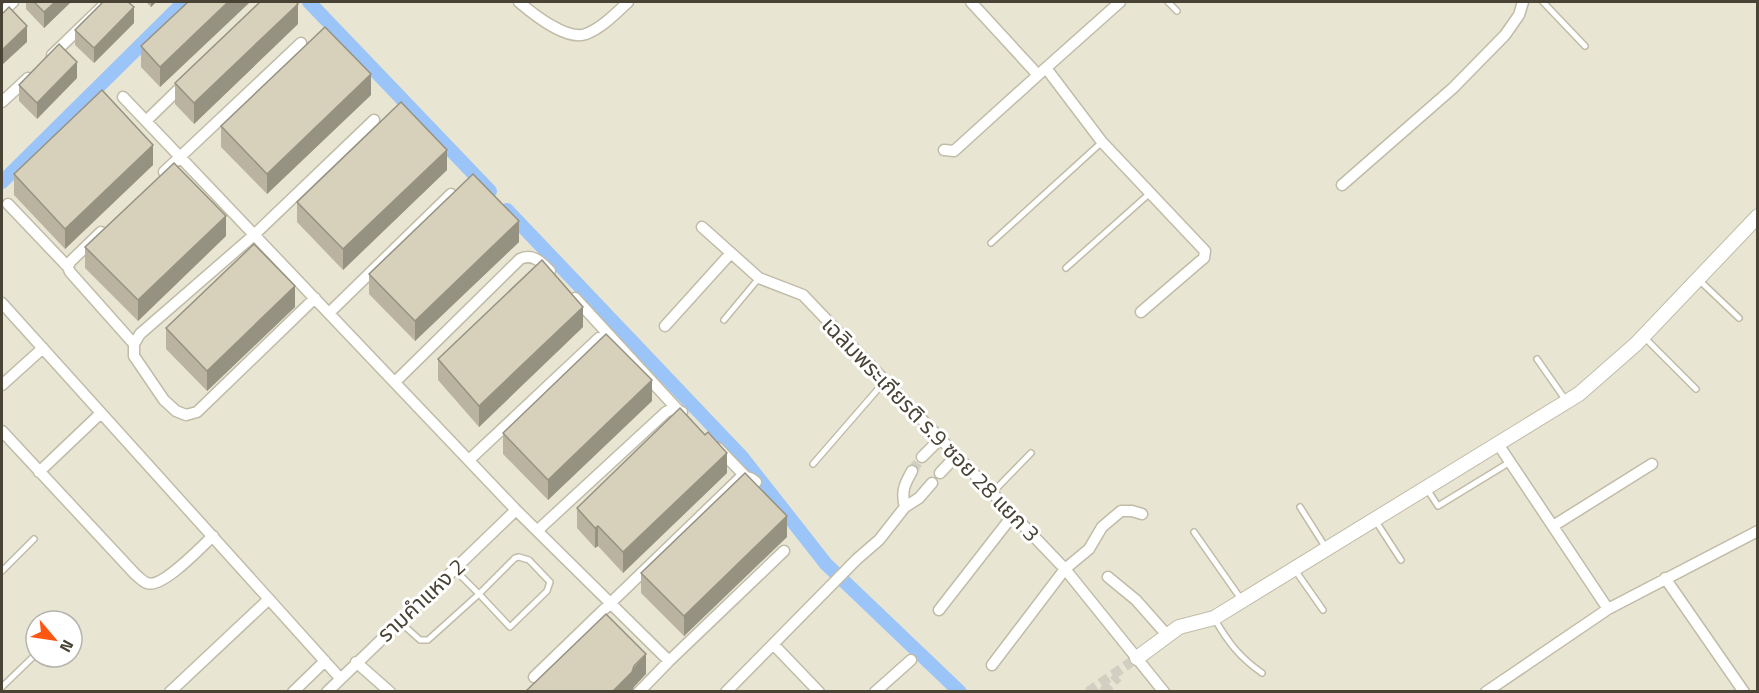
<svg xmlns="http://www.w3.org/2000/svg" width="1759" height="693" font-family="'Titillium Web','Noto Sans Thai',sans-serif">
<rect width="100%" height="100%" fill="#f4f2e5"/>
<!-- residential -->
<path fill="#e9e5d3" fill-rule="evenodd" d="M2,2H1757V691H2ZM36,621H72V657H36Z"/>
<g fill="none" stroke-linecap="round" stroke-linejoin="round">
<!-- canal -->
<path stroke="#9bc5f8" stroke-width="14" d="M309,2L490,191
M2,182L184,2
M507,210L742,457L826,564L960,692"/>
<!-- minor-tunnel -->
<path stroke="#d2cfc2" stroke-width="10" stroke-dasharray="10 5" stroke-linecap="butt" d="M912,471L922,457
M1088,692L1137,658
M1103,692L1118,677"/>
<!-- service casing -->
<g stroke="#c1bca7" stroke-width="8">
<path id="service" d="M1168,2L1177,11
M1543,2L1585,46
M991,243L1102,142
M1066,268L1150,193
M1699,280L1739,318
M724,320L759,278
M1644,337L1696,389
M1537,359L1567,402
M813,464L885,381
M1427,489L1438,506L1510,462
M992,493L1031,453
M1300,507L1326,548
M1375,520L1401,560
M1194,532L1241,599
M519,557L529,560L550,582L547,591L510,627L479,594L515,558Z
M1295,570L1323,610
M2,571L34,539
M1214,618C1228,642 1239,657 1262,673
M400,622L420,640H428L479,594L454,569
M2,687L36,654"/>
</g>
<!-- minor casing -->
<g stroke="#c1bca7" stroke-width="13">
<path id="minor" d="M519,2C533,14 567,41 586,34C602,28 616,13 628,2
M971,2L1038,75L1120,2
M2,12L13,2
M52,55L107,2
M1046,68L1102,142L1205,251L1204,258L1198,263L1141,312
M123,97L516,510L669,661L784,551
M2,102L28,78
M146,121L184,84
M944,150L954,151L1038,75
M164,172L301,43
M1342,185L1453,88L1505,35L1519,15L1523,2
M8,204L68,267
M702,227L759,278L803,295L1065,569L1164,692
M101,232L70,262L68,267L70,272L134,344
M315,298L197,412L186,415L176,411L164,400L134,356V344L140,334L254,235L374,120
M575,298L678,410
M2,303L340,678
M329,313L451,194
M665,326L731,253
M396,381L520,259C533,253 541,262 550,271
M2,385L43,348
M2,431L135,574C139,577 143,582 147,583C162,589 201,547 213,536
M1498,444L1608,609
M718,448L745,476
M922,457L940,439
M469,460L599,338
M39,472L101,413
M940,473L956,456
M905,507C901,492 904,485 912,471
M1553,526L1652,464
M538,530L666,412L672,409L682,412
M1108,577L1136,600L1167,635
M1665,578L1744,692
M939,610L1013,515
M774,645L819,692
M356,662L390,692
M992,665L1065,569L1089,549L1102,527L1121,511H1132L1142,514
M534,677L739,479C747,476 750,477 756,482
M170,692L269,599
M293,692L325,661
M327,692L516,510
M639,692L669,661
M726,692L857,559L879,540L905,507L919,498L932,483
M875,692L911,660
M1486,692L1608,609L1758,531"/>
</g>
<!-- tertiary casing -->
<g stroke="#c1bca7" stroke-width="16">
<path id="tertiary" d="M1137,658L1179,627L1214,618L1579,394L1636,344L1758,216"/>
</g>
<!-- service -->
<use href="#service" stroke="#fff" stroke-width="5"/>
<!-- minor -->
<use href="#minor" stroke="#fff" stroke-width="10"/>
<!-- tertiary -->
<use href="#tertiary" stroke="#fff" stroke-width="14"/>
</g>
<!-- wall -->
<path fill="#b9b3a0" d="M26,2H71L44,28L26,9Z
M146,2H156L151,7Z
M188,2H250L160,87L141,67V46Z
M134,23L94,63L75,45V30Z
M298,24L194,124L175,104V83Z
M77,78L37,119L19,101V85Z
M371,95L267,194L221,147V126Z
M153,165L65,249L14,195V174Z
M447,170L343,270L297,222V202Z
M226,236L138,321L85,268V247Z
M519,242L415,341L369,294V274Z
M295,307L207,391L166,349V328Z
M583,327L479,427L438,380V359Z
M652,401L548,500L503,454V433Z
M727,473L623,573L598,546L595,548L577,528V508Z
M787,537L684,636L641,593V573Z"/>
<!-- shaded-wall -->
<path fill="#969282" d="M55,2H71L44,28V12Z
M151,2H156L151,7Z
M228,2H250L160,87V67Z
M298,4V24L194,124V103Z
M134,7V23L94,63V48Z
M27,26V42L2,65V50Z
M77,62V78L37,119V103Z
M371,74V95L267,194V174Z
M153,145V165L65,249V229Z
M447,150V170L343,270V249Z
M226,216V236L138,321V300Z
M519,221V242L415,341V321Z
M295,286V307L207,391V371Z
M583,307V327L479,427V406Z
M652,380V401L548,500V480Z
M727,453V473L623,573V552Z
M787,516V537L684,636V616Z
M598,526V546L595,548V528Z
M646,654V674L634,687L632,692H612Z"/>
<!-- building -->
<path fill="#d7d0ba" stroke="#969282" stroke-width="1.5" d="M34,2H55L44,12Z
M103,2H128L134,7L94,48L75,30Z
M188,2H228L160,67L141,46Z
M260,2H296L298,4L194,103L175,83Z
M9,7L27,26L2,50V14Z
M325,27L371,74L267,174L221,126Z
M59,44L77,62L37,103L19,85Z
M102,90L153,145L65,229L14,174Z
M401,102L447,150L343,249L297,202Z
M174,163L226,216L138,300L85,247Z
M473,174L519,221L415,321L369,274Z
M254,244L295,286L207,371L166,328Z
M542,260L583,307L479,406L438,359Z
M606,334L652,380L548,480L503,433Z
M680,408L705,435L708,432L727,453L623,552L598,526L595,528L577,508Z
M745,473L787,516L684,616L641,573Z
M606,614L646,654L634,666L632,672L612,692H525Z"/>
<g text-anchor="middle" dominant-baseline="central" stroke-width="6" stroke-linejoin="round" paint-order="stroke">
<!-- street labels -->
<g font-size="22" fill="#484334" stroke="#fff">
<text transform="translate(931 429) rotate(46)">เฉลิมพระเกียรติ ร.9 ซอย 28 แยก 3</text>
<text transform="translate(421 600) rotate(-43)">รามคำแหง 2</text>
</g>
</g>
<!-- border -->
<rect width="1759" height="693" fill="none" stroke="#484334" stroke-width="6"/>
<!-- north arrow -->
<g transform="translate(54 639) rotate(119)"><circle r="28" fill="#ffffff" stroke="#b6b4ae" stroke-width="1.5"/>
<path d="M0-4.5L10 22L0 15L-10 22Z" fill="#ff5712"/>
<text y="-9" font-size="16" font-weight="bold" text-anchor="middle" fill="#484334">N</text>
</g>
</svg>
